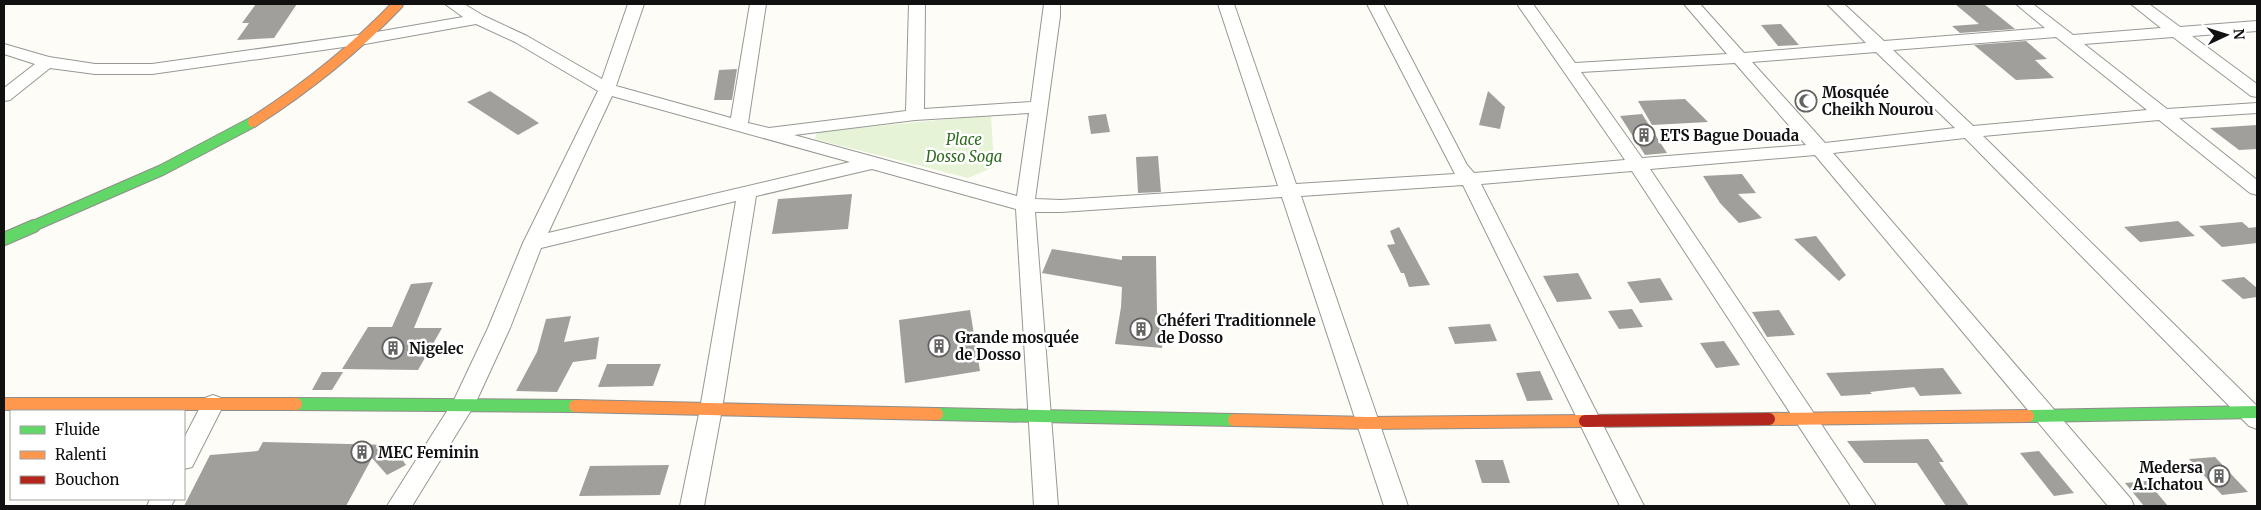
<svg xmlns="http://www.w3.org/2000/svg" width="2261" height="510" font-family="Merriweather,serif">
<rect width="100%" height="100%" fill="#fdfcf7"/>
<!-- green -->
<path fill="#e7f3d7" d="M991,115L994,167L968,178L815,139L817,132Z"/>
<!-- building -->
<path fill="#a19f9c" d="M256,4H297L274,38L237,40L249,23H242Z
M1955,4H1984L2015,29L1960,33L1952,26L1979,24Z
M1781,24L1799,45L1778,46L1761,25Z
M2026,41L2047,59L2035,60L2054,78L2016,80L1974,45Z
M737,69L732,100H714L719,70Z
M490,91L539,123L518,135L467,102Z
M1488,91L1505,107L1500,129L1479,125Z
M1685,99L1708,122L1652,125L1638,101Z
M1106,114L1110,132L1091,134L1088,116Z
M1642,114L1667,153L1645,155L1620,116Z
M2257,125V149L2239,150L2210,128Z
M1158,156L1161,192L1138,193L1136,157Z
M1742,174L1756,193L1738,194L1762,218L1739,223L1720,203L1703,176Z
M852,194L848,229L772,234L778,199Z
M2178,221L2195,236L2140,242L2124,227Z
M2242,222L2249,228L2257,227V243L2222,247L2199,226Z
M1399,227L1407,242L1430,285L1409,287L1404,273H1401L1387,245L1395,244L1390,231Z
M1816,236L1846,275L1839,281L1794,239Z
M1052,249L1122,260V256H1156L1157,313H1166L1162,348L1115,344L1121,307L1122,287L1042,273Z
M1578,273L1592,299L1557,302L1543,276Z
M2244,277L2257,288V297L2243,299L2221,280Z
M1660,278L1673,300L1640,303L1627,282Z
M433,282L414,328H442L418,370L342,369L368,327H392L411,284Z
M1632,309L1643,327L1619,329L1608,311Z
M970,310L980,371L905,383L899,320Z
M1779,310L1795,335L1767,337L1752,312Z
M571,316L564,342L599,337L596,359L573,362L557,392L516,391L537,352L546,319Z
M1490,324L1497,341L1455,344L1448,327Z
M1724,341L1740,365L1716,368L1700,343Z
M607,364H661L653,386L598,387Z
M1943,368L1962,394L1920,396L1914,387L1870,392L1872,394L1841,396L1826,373Z
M1540,371L1553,400L1527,401L1516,373Z
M322,372H343L332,390H312Z
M1928,439L1944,462H1939L1969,506H1946L1917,463H1864L1847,441Z
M263,442L392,445L406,465L387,475L372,458L346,506H184L210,455L258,451Z
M2039,451L2074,493L2054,496L2020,453Z
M2215,457L2248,492L2222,495L2189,459Z
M1475,460H1503L1510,483H1482Z
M669,465L660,495L579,496L590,466Z
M2147,481L2168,506H2144L2125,483Z"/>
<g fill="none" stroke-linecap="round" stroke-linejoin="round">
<!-- street casing -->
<g stroke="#979795" stroke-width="2">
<path id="street" d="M445,4H464L484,16L527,36L602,79L628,4H644L616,86L731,118L750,4H766L748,123L769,128L906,111L909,4H925L924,109L1031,102L1044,4H1060V16L1035,199L1061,200L1278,186L1218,4H1234L1296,184L1455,174L1367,4H1383L1467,165L1474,173L1625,160L1517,4H1533L1575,63L1727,54L1684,4H1700L1744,53L1866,43L1827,4H1844L1884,41L2045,28L2016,4H2033L2073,35L2161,28L2131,4H2149L2180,27L2257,21V31L2192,36L2257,84V97L2251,96L2173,37L2084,44L2167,109L2257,103V113L2179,118L2257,180V195L2250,193L2159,120L1983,136L2257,406V429L2249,426L1965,138L1833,153L2131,499L2134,506H2108L1815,155L1650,169L1876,506H1851L1632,171L1481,184L1644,506H1620L1463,185L1301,196L1408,506H1384L1282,197L1061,212H1035L1058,506H1034L1016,209L872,169L756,196L722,409L704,506H680L700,409L736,201L541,248L510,328L475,404L412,506H387L454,400L488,328L523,243L598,91L515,42L476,24L365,44L152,74H95L50,68L10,100L4,101V88L35,64L4,54V44L49,57L95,64H152L365,34L463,17ZM2056,37L2147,110L1973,126L1893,50ZM1876,52L1955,128L1825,143L1752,62ZM1735,63L1806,145L1642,158L1581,72ZM612,96L850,162L548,233ZM1029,113L1017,196L794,135L915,120Z
M213,395L221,398L224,404L192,467L184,469V438L205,398Z
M150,499H175L171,506H147Z"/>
</g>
<!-- fast-far1 casing -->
<g stroke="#8e8d8b" stroke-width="12">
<path id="fast-far1" d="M31,227L162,170L253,122"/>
</g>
<!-- fast casing -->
<g stroke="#8e8d8b" stroke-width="14">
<path id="fast" d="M4,239L34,226
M296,404L575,406
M937,414L1234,420
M2028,416L2257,412"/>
</g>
<!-- slow-far1 casing -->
<g stroke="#8e8d8b" stroke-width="12">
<path id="slow-far1" d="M253,122C306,88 354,50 398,4"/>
</g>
<!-- slow casing -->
<g stroke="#8e8d8b" stroke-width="14">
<path id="slow" d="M4,404H296
M575,406L937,414
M1769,419L2028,416
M1234,420L1368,423L1585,421"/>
</g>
<!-- jam casing -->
<g stroke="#8e8d8b" stroke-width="14">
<path id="jam" d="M1585,421L1769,419"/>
</g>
<!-- street -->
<use href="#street" fill="#fffffe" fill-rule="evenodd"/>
<!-- fast-far1 -->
<use href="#fast-far1" stroke="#63d668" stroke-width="10"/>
<!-- fast -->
<use href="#fast" stroke="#63d668" stroke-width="12"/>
<!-- slow-far1 -->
<use href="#slow-far1" stroke="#ff974d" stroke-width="10"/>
<!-- slow -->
<use href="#slow" stroke="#ff974d" stroke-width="12"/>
<!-- jam -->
<use href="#jam" stroke="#b3261e" stroke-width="12"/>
</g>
<!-- icons -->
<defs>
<g id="mosque-ring" transform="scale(1.125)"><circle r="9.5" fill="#fff" stroke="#646362" stroke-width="1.5"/><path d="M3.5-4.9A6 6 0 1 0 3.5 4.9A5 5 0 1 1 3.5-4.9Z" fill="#646362"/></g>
<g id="building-ring" transform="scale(1.125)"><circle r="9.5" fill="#fff" stroke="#646362" stroke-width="1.5"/><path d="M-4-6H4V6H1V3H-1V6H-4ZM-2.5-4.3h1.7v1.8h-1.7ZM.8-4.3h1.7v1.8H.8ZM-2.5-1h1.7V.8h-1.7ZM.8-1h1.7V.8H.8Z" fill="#646362"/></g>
</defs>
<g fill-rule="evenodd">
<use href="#mosque-ring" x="1806" y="101"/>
<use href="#building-ring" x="1644" y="135"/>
<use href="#building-ring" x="1141" y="329"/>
<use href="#building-ring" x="939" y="346"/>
<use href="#building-ring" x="393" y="348"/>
<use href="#building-ring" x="362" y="452"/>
<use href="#building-ring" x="2219" y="476"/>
</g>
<g text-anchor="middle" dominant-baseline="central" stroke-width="5" stroke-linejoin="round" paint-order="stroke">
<!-- poi labels -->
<g font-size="15" font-weight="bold" fill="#111" stroke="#fff" text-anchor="start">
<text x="1822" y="92">Mosquée<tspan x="1822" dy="17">Cheikh Nourou</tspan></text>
<text x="1660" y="135">ETS Bague Douada</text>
<text x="1157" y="320">Chéferi Traditionnele<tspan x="1157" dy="17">de Dosso</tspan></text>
<text x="955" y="337">Grande mosquée<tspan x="955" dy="17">de Dosso</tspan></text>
<text x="409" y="348">Nigelec</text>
<text x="378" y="452">MEC Feminin</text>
<text x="2203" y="467" text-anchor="end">Medersa<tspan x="2203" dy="17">A.Ichatou</tspan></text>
</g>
<!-- park labels -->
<g font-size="15" font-style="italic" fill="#2f6b1f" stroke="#fff">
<text x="964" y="139">Place<tspan x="964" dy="17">Dosso Soga</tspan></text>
</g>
</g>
<!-- border -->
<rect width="2261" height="510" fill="none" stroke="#111111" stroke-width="10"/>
<!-- legend -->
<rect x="10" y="410" width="175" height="90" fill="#ffffff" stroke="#a0a0a0"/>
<rect x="20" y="426" width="25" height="8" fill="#63d668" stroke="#a0a0a0"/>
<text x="55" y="435" font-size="15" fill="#111111">Fluide</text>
<rect x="20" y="451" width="25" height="8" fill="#ff974d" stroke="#a0a0a0"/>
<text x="55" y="460" font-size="15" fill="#111111">Ralenti</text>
<rect x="20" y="476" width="25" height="8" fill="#b3261e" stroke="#a0a0a0"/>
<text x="55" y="485" font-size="15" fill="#111111">Bouchon</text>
<!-- north arrow -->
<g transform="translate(2226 35) rotate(86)" stroke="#ffffff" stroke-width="4" paint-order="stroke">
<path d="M0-4L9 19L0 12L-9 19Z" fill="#111111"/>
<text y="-8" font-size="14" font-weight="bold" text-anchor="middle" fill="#111111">N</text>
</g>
</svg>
